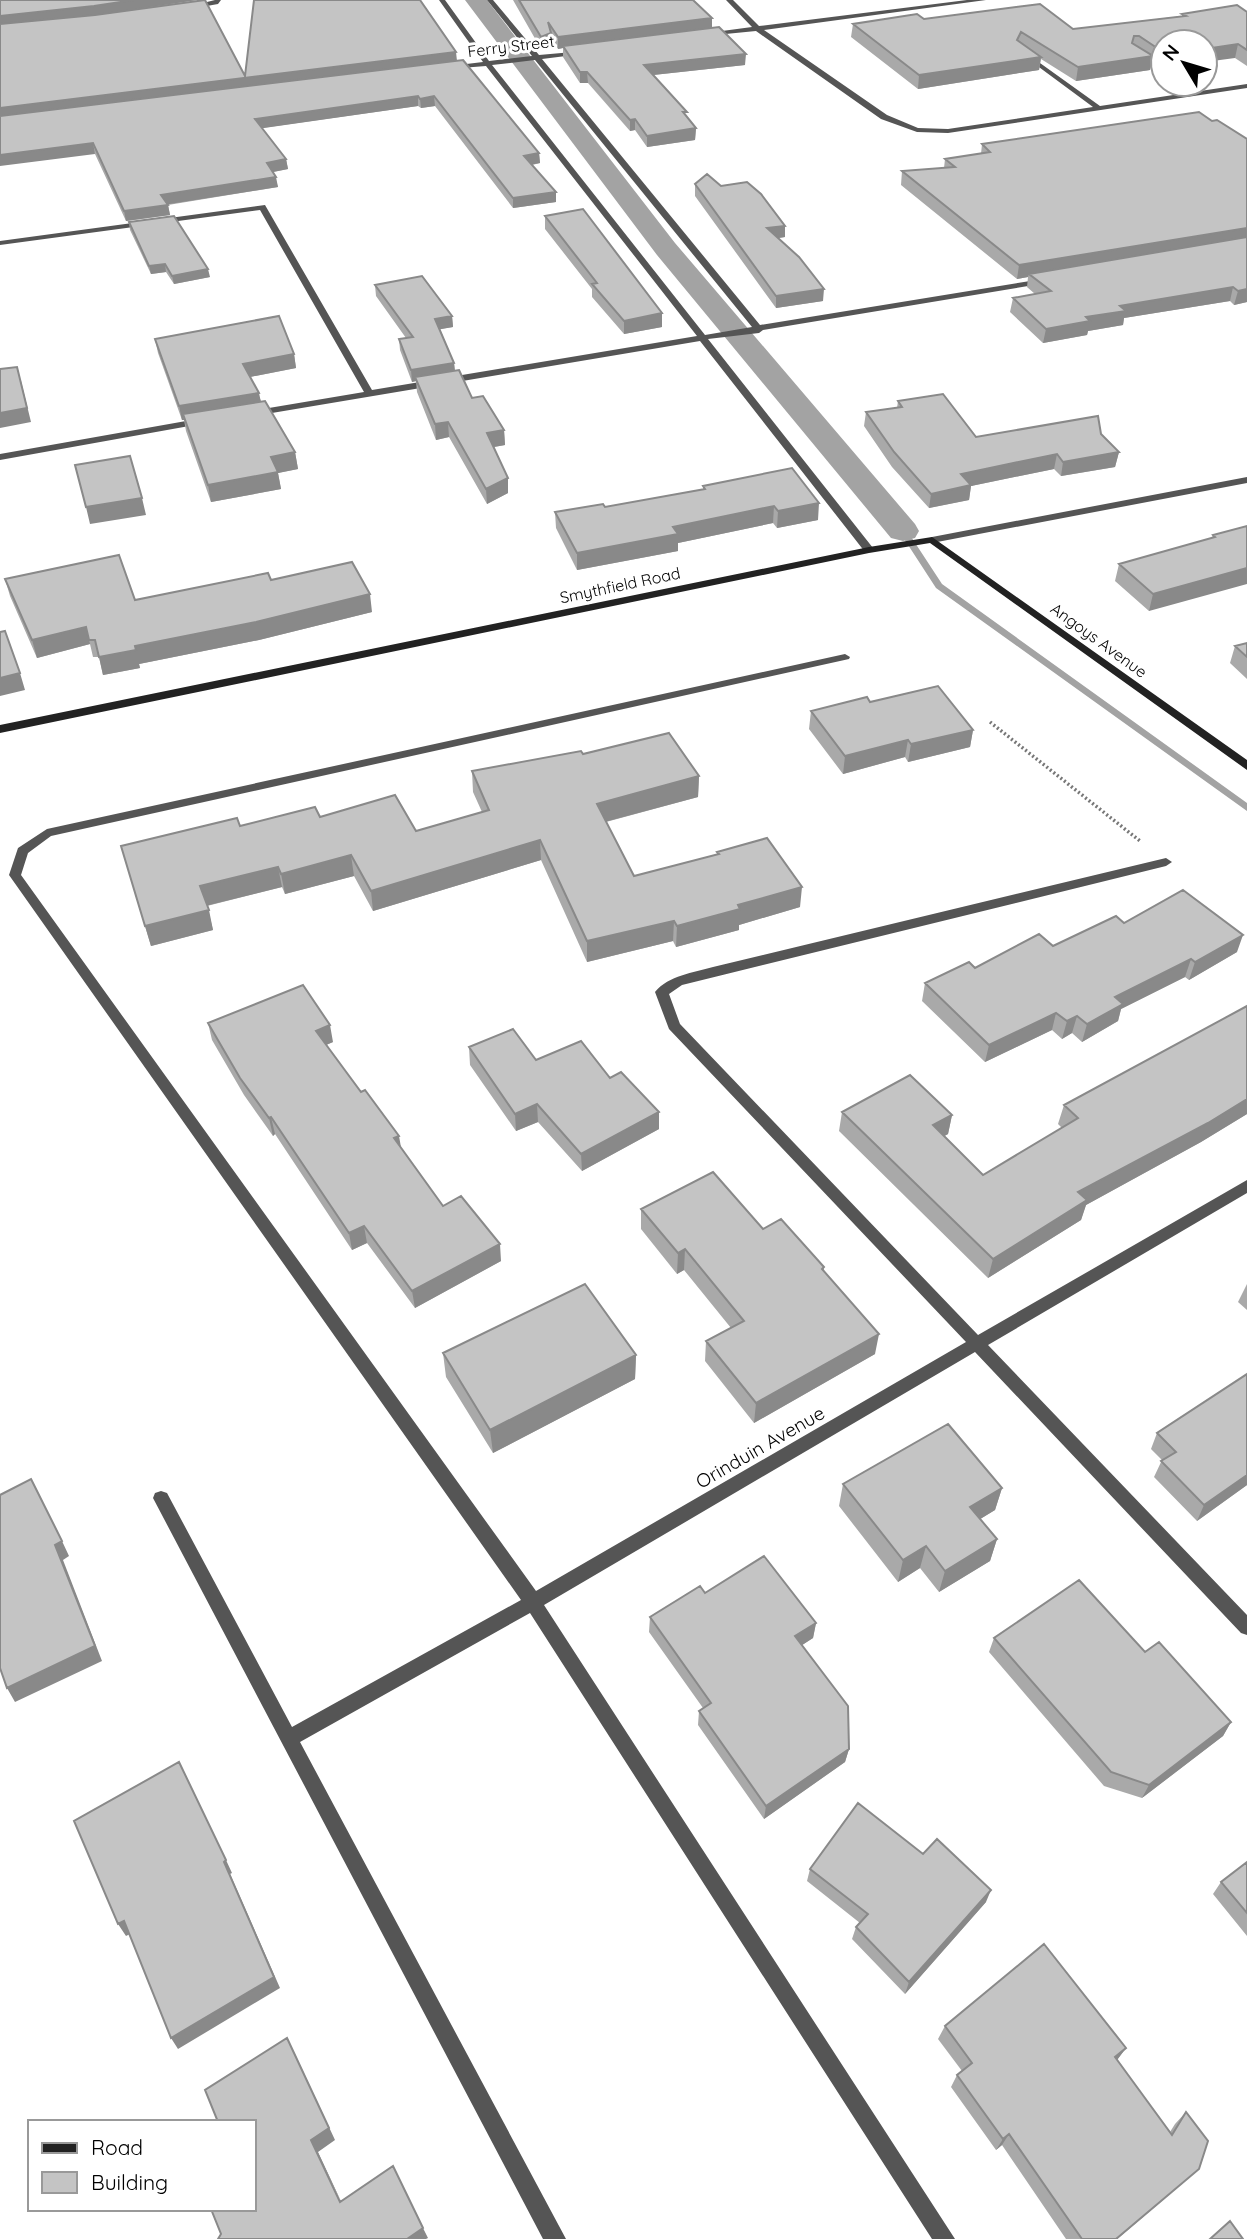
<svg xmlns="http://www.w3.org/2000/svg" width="1247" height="2239" font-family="Quicksand,sans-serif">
<rect width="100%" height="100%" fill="#fff"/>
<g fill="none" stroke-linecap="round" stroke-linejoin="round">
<!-- stream -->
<path fill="#a3a3a3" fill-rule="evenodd" d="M903,528L906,529L942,584L1247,803V811L936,588L899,531Z"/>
<!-- canal -->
<path fill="#a3a3a3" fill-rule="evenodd" d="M465,0H487L675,243L915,524L919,531L915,538L903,541L891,538L657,255Z"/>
<!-- path -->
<path stroke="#777" stroke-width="3.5" stroke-dasharray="2 2.5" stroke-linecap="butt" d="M990,722L1140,841"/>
<!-- street -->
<path fill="#555" fill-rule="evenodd" d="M215,0H221L218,4L190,9L187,7Z
M439,0H445L489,61L532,56L487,0H493L539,55L584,51L582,54L542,59L760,325L1049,278L1050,280L1046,283L763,330L759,333L708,339L873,548V552H865L700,341L254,416L251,415V411L364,392L260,210L0,245V241L265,205L372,390L697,336L486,66L448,69L450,66L483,62ZM535,60L752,327L705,335L492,65Z
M726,0H733L759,26L967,0H986L764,30L887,115L918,128L948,129L1093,107L1024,56L1026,53L1100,106L1247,84V88L948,133L917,132L881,119L756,31L705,36L707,33L752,27Z
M1137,54L1163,70V75L1135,57Z
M203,418L206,419V423L0,460V454Z
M1247,477V483L932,543L927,540L932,537Z
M845,654L850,657L849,659L51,836L28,853L21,875L536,1591L966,1342L669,1029L655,992C669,975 693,973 713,967L1166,858L1172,862L1166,866L682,985L669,994L680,1024L978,1335L1247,1180V1193L988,1345L1247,1615V1635L1241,1633L975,1352L544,1605L955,2239H932L530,1613L300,1742L566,2239H543L153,1498L155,1493L161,1491L167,1493L292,1727L521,1600L9,875L18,848L47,829Z"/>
<!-- secondary -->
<path fill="#222" fill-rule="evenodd" d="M932,537L1247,760V770L930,543L869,553L0,733V725L869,547Z"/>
</g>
<!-- wall -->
<path fill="#a9a9a9" d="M0,0H197L134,10L245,76L457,60L539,153L540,163L532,165L556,192V202L513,208L435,106L421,108L418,106L262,128L286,159L288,169L273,172L278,187L168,205L170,215L126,221L95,154Z
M513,0H693L712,18V27L745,65L653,75L696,128L695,140L647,147L635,130L630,131L588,83H580L563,57V48L558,49L551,38V44L541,49Z
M1247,12V66L1235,58L1163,42V67L1152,60L1150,70L1076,81L1041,59L1039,70L918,89L851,37L853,24L924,19L1073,29L1182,16V14Z
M1212,121L1247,139V302L1234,305L1230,301L1124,318L1123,325L1088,331L1087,335L1043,343L1010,312L1013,298L1035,294L1027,287L1028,277L1017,279L901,185L902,171L944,168L945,159L981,154L982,144Z
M695,184L721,186L785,237L778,238L823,301L776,308L695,196Z
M545,216L662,327L624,334L592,297V289L545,229Z
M129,222L210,277L174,284L166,272L151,274L130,230Z
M375,285L452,316L453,327L440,329L454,363L455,370L472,398L504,430L505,445L494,447L508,478V493L487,504L449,437L436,440L417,392L416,381L412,382L400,350L399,339L406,338L376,296Z
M155,339L294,354L296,368L250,377L261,401L295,452L298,469L278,473L281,489L211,502L186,431L184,420H182L158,353Z
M898,401L976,437L1101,434L1119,452L1115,467L1061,476L1054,469L971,486L969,500L929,508L892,467L864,426L866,412L897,408Z
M703,486L818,520L777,528L773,523L678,543V551L577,570L556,528L555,512L605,507L703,490Z
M1247,526L1149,611L1115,581L1119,564L1212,538L1213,535Z
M5,579L135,600L271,580L372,612L259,640L139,664L140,668L103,675L99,657H93L90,644L37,658L10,596Z
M1247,643V679L1230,663L1235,646Z
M870,702L973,730L970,747L908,762L905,757L843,774L809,729L811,711Z
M583,754L699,776L698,797L606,822L634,876L717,855V852L800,907L739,925V930L676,947L673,941L587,962L541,860L373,911L354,876L285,894L282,887L207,906L213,930L151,946L121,846L240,826L320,817L416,831L482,812L473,792L472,771Z
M1124,923L1237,952L1189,980L1185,977L1121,1009L1118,1021L1082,1042L1072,1033L1062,1039L1052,1030L985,1062L922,1001L925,983L1053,946Z
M1247,1006V1114L1201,1142L1086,1205L1081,1220L988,1278L839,1131L842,1112L952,1115L948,1134L944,1136L983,1175L1062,1128L1058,1124L1064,1105Z
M208,1023L333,1042L326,1045L443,1206L501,1261L415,1308L367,1243L352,1250L275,1134L273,1136L244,1095L212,1040Z
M469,1047L536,1060L610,1078L659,1112V1129L582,1171L538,1122L516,1131L470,1065Z
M641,1209L763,1229L824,1267V1271L875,1354L754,1423L705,1361L706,1341L731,1328L684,1270L677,1274L641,1229Z
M1247,1284V1310L1238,1302Z
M443,1353L636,1355L635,1379L493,1453L446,1377Z
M1157,1433L1247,1485L1197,1521L1154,1477L1162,1460L1151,1449Z
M843,1484L1002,1488L995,1510L980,1519L997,1539L990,1561L939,1592L920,1568L898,1582L839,1506Z
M705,1593L816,1623L813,1638L802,1645L849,1749L845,1762L764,1819L698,1725L699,1711L703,1708L649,1632L650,1617Z
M994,1638L1145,1652L1231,1722L1223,1736L1142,1798L1104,1786L989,1652Z
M1247,1862V1936L1213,1894L1221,1882Z
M810,1869L986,1902L905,1994L852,1939L856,1927L860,1923L807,1881Z
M945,2026L1126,2048L1117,2060L1170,2132L1175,2124L1186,2112L1199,2169L1117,2239H1066L1002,2145L996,2150L951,2087L957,2075L962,2071L938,2039Z"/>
<!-- shaded-wall -->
<path fill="#898989" d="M134,0H197L96,15L0,25V16Z
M712,18V29L563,46V48L558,49V37Z
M551,33V44L541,49V37Z
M1238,44L1235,58L1205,62V49Z
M456,52L457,61L0,118V108Z
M746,54L745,65L644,76V65Z
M1153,56L1150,70L1076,81L1078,67Z
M1041,57L1039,70L918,89L919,75Z
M580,72H587L588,83H580Z
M418,96V106L257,129L255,119Z
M434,96L435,106L421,108L420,99Z
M635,119V130L630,131V120Z
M696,128L695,140L647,147V136Z
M93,143L95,154L0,166V155Z
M539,153L540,163L524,166V156Z
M286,159L288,169L268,173L267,163Z
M276,177L278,187L163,205L161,195Z
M556,192V202L513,208V198Z
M168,205L170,215L126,221L124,211Z
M785,226V237L766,240L767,228Z
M1247,228V241L1029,274L1028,277L1017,279L1019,265Z
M165,264L166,272L151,274L149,266Z
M208,269L210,277L174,284L172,276Z
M1233,287L1230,301L1124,318L1123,325L1088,331L1087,335L1043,343L1046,329L1086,317L1120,306Z
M824,289L823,301L776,308V296Z
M1247,289V302L1234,305L1238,291Z
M662,313V327L624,334V321Z
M452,316L453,327L436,330L435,319Z
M294,354L296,368L245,378L243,364Z
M454,363L455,374L415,377L416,381L412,382L411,370Z
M21,381L31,422L0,428V413Z
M259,393L262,407L183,414L184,420H182L179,406Z
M448,422L449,437L436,440L435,424Z
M504,430L505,445L488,448L487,433Z
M295,452L298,469L278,473L281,489L211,502L208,485L271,457Z
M1119,452L1115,467L1061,476L1063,462Z
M1057,454L1054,469L971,486L969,500L929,508L931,494L961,474Z
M508,478V493L487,504L486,489Z
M142,498L146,515L90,524L86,507Z
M819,503L818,520L777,528L778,511Z
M774,506L773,523L678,543V551L577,570V553L673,527Z
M1247,568V584L1149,611L1153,594Z
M370,594L372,612L259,640L139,664L140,668L103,675L99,657L135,646Z
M86,627L90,644L37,658L32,640Z
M20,673L25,690L0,696V678Z
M973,730L970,747L908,762L911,744Z
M908,740L905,757L843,774L845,756Z
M699,776L698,797L597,824V804Z
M540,840L541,860L373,911L371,891Z
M351,855L354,876L285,894L281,874Z
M278,867L282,887L205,906L200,886Z
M802,887L800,907L739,925V930L676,947L677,926L738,905Z
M209,910L213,930L151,946L145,926Z
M674,921L673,941L587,962V941Z
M1243,935L1237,952L1189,980L1195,962Z
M1191,959L1185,977L1121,1009L1118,1021L1082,1042L1087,1024L1115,997Z
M1056,1013L1052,1030L985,1062L989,1045Z
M1077,1016L1072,1033L1062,1039L1067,1021Z
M330,1025L333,1042L319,1048L316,1031Z
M1247,1099V1114L1201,1142L1086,1205L1081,1220L988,1278L993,1259L1078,1192Z
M537,1104L538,1122L516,1131L515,1114Z
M659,1112V1129L582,1171L581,1154Z
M952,1115L948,1134L929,1145L933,1125Z
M271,1117L275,1134L273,1136L269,1118Z
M399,1136L402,1153L394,1138Z
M364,1226L367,1243L352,1250L349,1233Z
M500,1244L501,1261L415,1308L412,1291Z
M685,1249L684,1270L677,1274L678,1253Z
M879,1334L875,1354L754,1423L756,1403Z
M636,1355L635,1379L493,1453L490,1430Z
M1247,1475V1485L1197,1521L1204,1505Z
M1002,1488L995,1510L964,1529L970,1507Z
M997,1539L990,1561L939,1592L945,1571Z
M62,1541L69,1556L63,1560L102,1661L15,1702L7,1688L55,1545Z
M926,1546L920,1568L898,1582L903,1560Z
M816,1623L813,1638L793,1651L795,1636Z
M1231,1722L1223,1736L1142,1798L1149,1785Z
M849,1749L845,1762L764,1819L766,1806Z
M226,1860L232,1873L230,1874L280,1988L178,2049L171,2038L224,1862Z
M991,1890L986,1902L905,1994L909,1982Z
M124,1921L132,1933L126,1936L118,1924Z
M1126,2048L1117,2060L1115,2057Z
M294,2052L335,2140L318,2152L346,2212L311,2140Z
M1009,2134L1002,2145L996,2150L1003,2139Z
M1199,2169L1117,2239H1116Z
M423,2228L428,2238L426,2239H407Z"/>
<!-- building -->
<path fill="#c4c4c4" stroke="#898989" stroke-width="2" d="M0,0H134L94,6L0,16Z
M205,0L245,76L254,0H420L456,52L0,108V24L95,15Z
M519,0H693L712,18L558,37L548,22L551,33L541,37Z
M1040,4L1073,29L1186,16L1182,14L1237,5L1247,12V50L1238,44L1205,49V42H1163V52L1139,36H1134L1132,43L1153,56L1078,67L1021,32L1017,40L1041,57L919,75L853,24L917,14L924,19Z
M719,27L746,54L644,65L687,112H683L696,128L647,136L635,119L630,120L587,72H580L563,46Z
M463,60L539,153L524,156L556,192L513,198L434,96L420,99L418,96L255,119L286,159L267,163L276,177L161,195L168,205L124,211L93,143L0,155V116Z
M1199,112L1212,121L1217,120L1247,139V228L1019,265L902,171L955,167L945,159L990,152L982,144Z
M707,174L721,186L747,182L761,194L785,226L767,228L799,257L824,289L776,296L695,184Z
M583,209L662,313L624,321L592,284L597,283L545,216Z
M174,216L208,269L172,276L165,264L149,266L129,222Z
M1247,237V289L1238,291L1233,287L1120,306L1126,311L1086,317L1090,321L1046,329L1013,298L1051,291L1029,274Z
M422,276L452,316L435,319L454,363L411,370L399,339L413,337L375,285Z
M279,316L294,354L243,364L259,393L179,406L155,339Z
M17,367L27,408L0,413V369Z
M459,370L472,398L483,396L504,430L487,433L508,478L486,489L448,422L435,424L415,377Z
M943,394L976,437L1098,416L1101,434L1119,452L1063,462L1057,454L961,474L971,485L931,494L894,452L866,412L902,407L898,401Z
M265,401L295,452L271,457L278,472L208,485L183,414Z
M130,456L142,498L86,507L75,465Z
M792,468L819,503L778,511L774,506L673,527L678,534L577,553L555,512L603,504L605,507L705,489L703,486Z
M1247,526V568L1153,594L1119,564L1215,537L1213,535Z
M119,555L135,600L268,573L271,580L352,562L370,594L256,622L135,646L136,650L99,657L95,640H89L86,627L32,640L5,579Z
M5,631L20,673L0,678V632Z
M1247,643V657L1235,646Z
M938,686L973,730L911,744L908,740L845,756L811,711L867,697L870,702Z
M669,733L699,776L597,804L634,876L719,854L717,852L767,838L802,887L738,905L740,909L677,926L674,921L587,941L540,840L371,891L351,855L281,874L278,867L200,886L209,910L145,926L121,846L237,818L240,826L315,807L320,817L395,795L416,831L489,810L472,771L581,751L583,754Z
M1183,890L1243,935L1195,962L1191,959L1115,997L1123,1004L1087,1024L1077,1016L1067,1021L1056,1013L989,1045L925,983L969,962L975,968L1039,934L1053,946L1116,916L1124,923Z
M303,985L330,1025L316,1031L361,1092L365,1090L399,1136L394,1138L443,1206L461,1196L500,1244L412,1291L364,1226L349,1233L271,1117L269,1118L240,1078L208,1023Z
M1247,1006V1099L1208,1123L1078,1192L1087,1200L993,1259L842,1112L910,1075L952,1115L933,1125L983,1175L1078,1118L1064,1105Z
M513,1029L536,1060L581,1041L610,1078L621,1072L659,1112L581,1154L537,1104L515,1114L469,1047Z
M713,1172L763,1229L781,1219L824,1267L822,1269L879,1334L756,1403L706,1341L744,1321L685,1249L678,1253L641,1209Z
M585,1284L636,1355L490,1430L443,1353Z
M1247,1374V1475L1204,1505L1161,1461L1176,1452L1157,1433Z
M948,1424L1002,1488L970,1507L997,1539L945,1571L926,1546L903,1560L843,1484Z
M31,1479L62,1541L55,1545L95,1646L7,1688L0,1668V1495Z
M764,1556L816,1623L795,1636L848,1706L849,1749L766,1806L699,1711L711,1703L650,1617L700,1586L705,1593Z
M1079,1580L1145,1652L1159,1642L1231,1722L1149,1785L1111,1772L994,1638Z
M179,1762L226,1860L224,1862L274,1977L171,2038L124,1921L118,1924L74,1821Z
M858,1803L923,1854L937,1839L991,1890L909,1982L856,1927L868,1914L810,1869Z
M1247,1862V1913L1221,1882Z
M1044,1944L1126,2048L1115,2057L1172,2135L1186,2112L1208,2141L1199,2169L1116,2239H1082L1009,2134L1003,2139L957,2075L972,2063L945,2026Z
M287,2038L329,2128L311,2140L340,2202L393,2166L423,2228L407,2239H218L221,2234L211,2209H254V2122H218L205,2090Z
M1230,2221L1243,2239H1210Z"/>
<g text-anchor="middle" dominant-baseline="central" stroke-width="6" stroke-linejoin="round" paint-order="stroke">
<!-- far-street labels -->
<g font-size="16" fill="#000" stroke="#fff">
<text transform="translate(511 46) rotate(-7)">Ferry Street</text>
<text transform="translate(620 585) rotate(-12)">Smythfield Road</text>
<text transform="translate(1099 640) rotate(36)">Angoys Avenue</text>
</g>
<!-- street labels -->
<g font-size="19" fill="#000" stroke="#fff">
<text transform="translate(760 1447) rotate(-30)">Orinduin Avenue</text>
</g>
</g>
<!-- legend -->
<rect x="28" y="2120" width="228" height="91" fill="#ffffff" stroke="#999999" stroke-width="2"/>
<rect x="42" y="2143" width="35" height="10" fill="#222222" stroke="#999999" stroke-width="2"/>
<text x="91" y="2155" font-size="21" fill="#000000">Road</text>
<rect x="42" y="2172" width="35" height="21" fill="#c4c4c4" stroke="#999999" stroke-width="2"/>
<text x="91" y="2190" font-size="21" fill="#000000">Building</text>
<!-- north arrow -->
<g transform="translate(1184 63) rotate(308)"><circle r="33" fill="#ffffff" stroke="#999999" stroke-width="2"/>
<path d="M0-5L12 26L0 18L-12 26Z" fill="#000000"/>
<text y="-10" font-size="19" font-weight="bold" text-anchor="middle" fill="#000000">N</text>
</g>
</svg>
